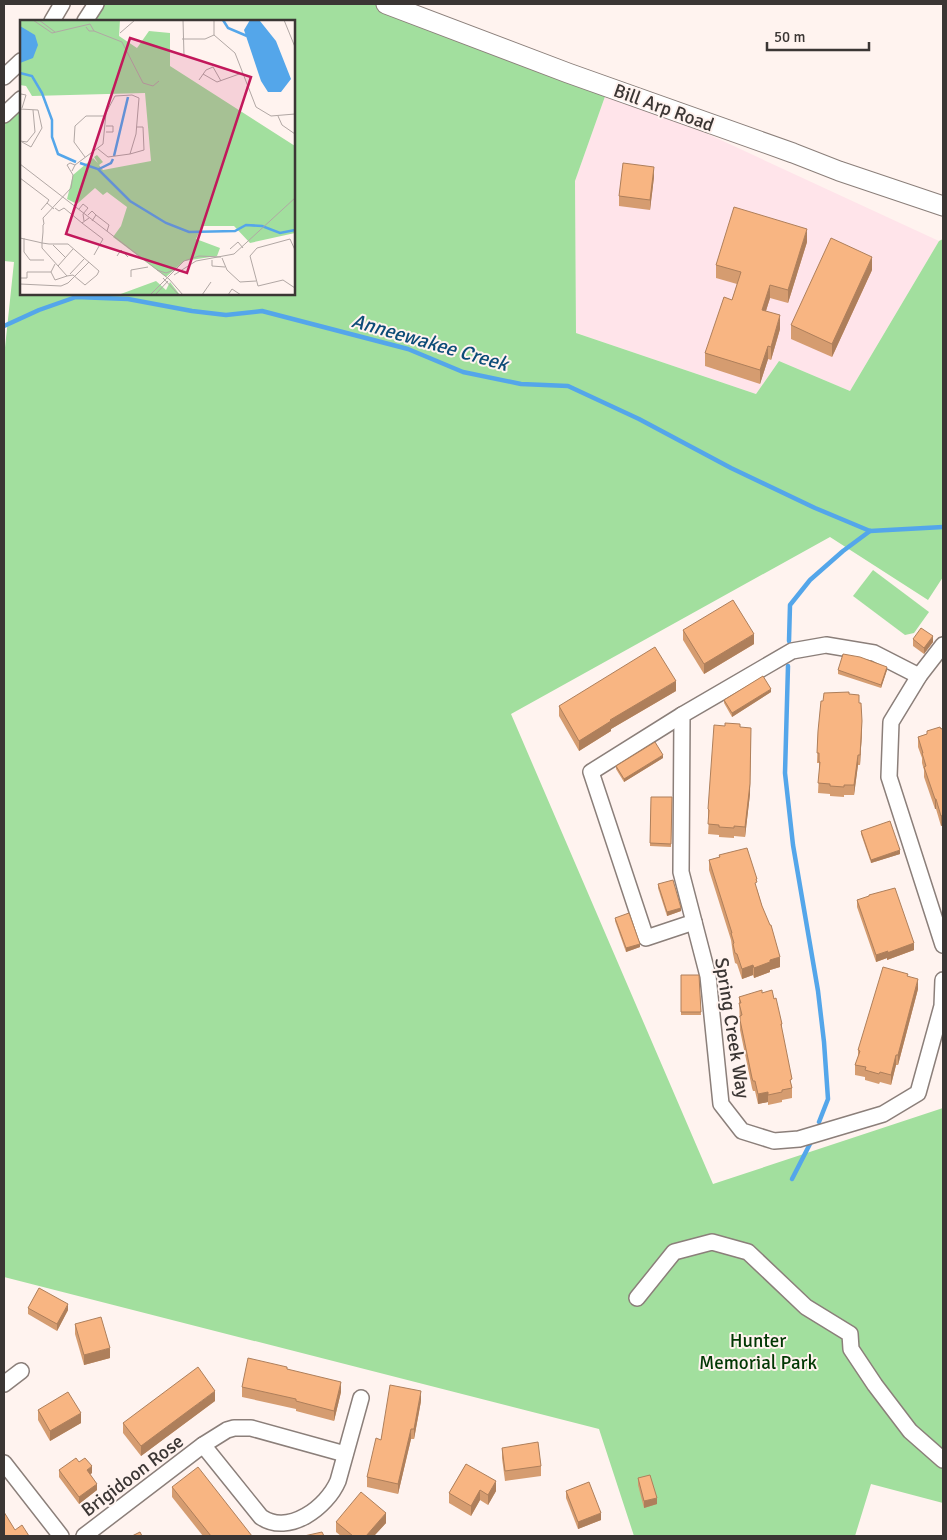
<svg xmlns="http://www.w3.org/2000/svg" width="947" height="1540" viewBox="0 0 947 1540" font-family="Signika,sans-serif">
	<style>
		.commercial { fill: #ffe4ea }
		.green { fill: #a2df9e }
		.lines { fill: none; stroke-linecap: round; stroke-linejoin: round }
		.stream { stroke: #54a6ea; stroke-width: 4.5 }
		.minor-casing { stroke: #8b7f7a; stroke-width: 18 }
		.major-casing { stroke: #8b7f7a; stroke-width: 21 }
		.minor { stroke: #fff; stroke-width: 15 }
		.major { stroke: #fff; stroke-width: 19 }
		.wall { fill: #d59c70 }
		.shaded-wall { fill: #ae7f5b }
		.building { fill: #f8b582; stroke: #ae7f5b }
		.labels { text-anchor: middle; stroke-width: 4; stroke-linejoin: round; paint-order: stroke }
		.street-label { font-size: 19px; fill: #3b3634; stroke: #fff3ef }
		.park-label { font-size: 19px; fill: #013703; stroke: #fff3ef }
		.water-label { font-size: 20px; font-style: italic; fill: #0c4b77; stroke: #fff3ef }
		.inset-river { fill: none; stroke: #54a6ea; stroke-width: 2.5 }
		.inset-road { fill: none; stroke: #b1a7a4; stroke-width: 1 }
		.view { fill: #c2185b; fill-opacity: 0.15; stroke: #c2185b; stroke-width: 2.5 }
		.inset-edge { fill: none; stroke: #3b3634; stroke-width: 2.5 }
	</style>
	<rect width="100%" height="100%" fill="#fff3ef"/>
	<polygon class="commercial" points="608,88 939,241 850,391 779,361 756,394 576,333 575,181"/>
	<g class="green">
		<polygon points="96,4 386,4 608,88 575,181 576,333 756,394 779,361 850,391 939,241 943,239 943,577 928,600 830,537 511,714 713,1184 943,1108 943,1503 871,1484 855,1536 634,1536 599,1429 4,1277 4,357 14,262 4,261 4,115 21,99 21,294 294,294 294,21 85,21"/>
		<polygon points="873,570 929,612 914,633 905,635 853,596"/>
	</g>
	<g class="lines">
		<g class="stream">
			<polyline points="4,326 39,310 76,297 128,299 192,311 226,315 262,311 408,349 463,372 521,384 568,386 639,419 731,468 815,508 870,531 943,527"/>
			<polyline points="789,641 790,605 810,580 843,551 870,531"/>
			<polyline points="788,666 785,773 793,845 818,991 824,1042 828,1099 819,1122"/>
			<polyline points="792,1179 812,1140"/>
		</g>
		<defs>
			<g id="minor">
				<polyline points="52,21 62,4"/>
				<polyline points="85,21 96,4"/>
				<polyline points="4,77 21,61"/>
				<polyline points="4,115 21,99"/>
				<polyline points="943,645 919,676 891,722 889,777 943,945"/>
				<polyline points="919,676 874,653 826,645 792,651 682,715 681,872 708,976 721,1104 742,1131 774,1141 799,1139 883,1114 918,1093 942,1006 943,980"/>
				<polyline points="682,715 591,772 646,938 694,922"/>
				<polyline points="637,1298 674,1252 712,1242 748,1252 806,1307 850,1334 851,1349 875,1385 910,1431 943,1460"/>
				<polyline points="4,1384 21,1371"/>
				<path d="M 203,1445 L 261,1517 C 289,1536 327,1507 338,1481 L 361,1398"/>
				<polyline points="4,1463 61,1536"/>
				<polyline points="84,1536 203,1445 227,1430 234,1428 251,1428 345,1454"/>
			</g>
			<polyline id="major" points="386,4 568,73 793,153 839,171 943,206"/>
		</defs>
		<use href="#minor" class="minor-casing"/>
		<use href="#major" class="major-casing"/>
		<use href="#minor" class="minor"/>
		<use href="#major" class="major"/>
	</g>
	<g class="wall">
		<polygon points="654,177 650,210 619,206 619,196"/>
		<polygon points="807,242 788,303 770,298 766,311 780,329 771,360 768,359 760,384 705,366 705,353 732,300 737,284 716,278 716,265"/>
		<polygon points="872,270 832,357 791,339 791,325"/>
		<polygon points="683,630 754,644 704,674 683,640"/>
		<polygon points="913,639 933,642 924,654 913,646"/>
		<polygon points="838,670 887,670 881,688 838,674"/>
		<polygon points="676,691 611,729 611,731 579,751 559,716 559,706"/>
		<polygon points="771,692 732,717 724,703 724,700"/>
		<polygon points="849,694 859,703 862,731 860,765 858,765 854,795 844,795 844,797 830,796 830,794 818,793 819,772 819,763 817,763 818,731"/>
		<polygon points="740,727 750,794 745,837 734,836 734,838 719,837 719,835 708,834 709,819 708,819 708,809"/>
		<polygon points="943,728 943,825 941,826 936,809 935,809 924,777 924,770 922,763 922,758 918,747 918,737 927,734 927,731"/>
		<polygon points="663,758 624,782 616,769 616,766"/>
		<polygon points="651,797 672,797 671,847 650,846"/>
		<polygon points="861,831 900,854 871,863 861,834"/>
		<polygon points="719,855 757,889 780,967 770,970 770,972 754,978 753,975 742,979 737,964 735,963 733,954 731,940 709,870 709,860 719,857"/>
		<polygon points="658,884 681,911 667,916 658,888"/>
		<polygon points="869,895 914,950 887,960 887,958 876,962 857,907 857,900 869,897"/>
		<polygon points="615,918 640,947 626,952 615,921"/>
		<polygon points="681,975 699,975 701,1015 681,1015"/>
		<polygon points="908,977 918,989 898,1065 896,1065 891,1085 880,1082 879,1084 865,1080 865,1077 855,1075 855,1065 858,1057 858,1050"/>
		<polygon points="762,993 774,999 782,1024 782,1031 792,1089 792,1098 782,1100 782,1102 768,1105 768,1102 758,1104 755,1091 753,1091 752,1088 740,1030 739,997"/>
		<polygon points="28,1308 68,1310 57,1331 28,1314"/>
		<polygon points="75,1324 110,1358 84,1365 75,1334"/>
		<polygon points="287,1369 341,1392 334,1421 296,1411 296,1409 242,1397 242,1387"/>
		<polygon points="215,1401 141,1456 123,1433 123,1423"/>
		<polygon points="421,1401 414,1439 411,1439 398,1494 367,1487 367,1477 381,1440"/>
		<polygon points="38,1410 81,1423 50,1441 38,1420"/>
		<polygon points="502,1448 541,1466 541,1476 505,1481 502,1458"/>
		<polygon points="79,1462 92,1473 90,1474 97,1490 79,1504 59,1477 59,1470"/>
		<polygon points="466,1464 496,1491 488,1505 480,1500 471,1516 449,1503 449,1493"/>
		<polygon points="638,1478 657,1504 644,1508 638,1485"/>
		<polygon points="172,1487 252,1536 203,1536 172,1497"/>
		<polygon points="566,1491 601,1520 578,1529 566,1498"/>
		<polygon points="336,1522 386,1523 374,1536 341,1536 336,1532"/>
	</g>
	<g class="shaded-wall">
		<polygon points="654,167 654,177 650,210 650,200"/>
		<polygon points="807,229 807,242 788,303 788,290"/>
		<polygon points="872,257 872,270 832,357 832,344"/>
		<polygon points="770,285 770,298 762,323 762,310"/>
		<polygon points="780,315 780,329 771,360 771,347"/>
		<polygon points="768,346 768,359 760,384 760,370"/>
		<polygon points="754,634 754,644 704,674 704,664"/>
		<polygon points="933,636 933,642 924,654 924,648"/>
		<polygon points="887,667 887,670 881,688 881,685"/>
		<polygon points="676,681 676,691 611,729 611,731 579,751 579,741 610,720"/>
		<polygon points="771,689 771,692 732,717 732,713"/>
		<polygon points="862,721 862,731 860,765 860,755"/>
		<polygon points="751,728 750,794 745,837 745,827"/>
		<polygon points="663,755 663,758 624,782 624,779"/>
		<polygon points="858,755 858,765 854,795 854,785"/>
		<rect x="935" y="799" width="1" height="10"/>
		<polygon points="943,815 943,825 941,826 941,816"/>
		<polygon points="900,850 900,854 871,863 871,860"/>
		<polygon points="681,908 681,911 667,916 667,912"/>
		<polygon points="914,943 914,950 887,960 887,958 876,962 876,955"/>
		<polygon points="640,944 640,947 626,952 626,948"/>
		<polygon points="780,957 780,967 770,970 770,972 754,978 754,968 770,960"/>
		<polygon points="753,965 753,975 742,979 742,969"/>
		<polygon points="918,979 918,989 898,1065 898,1055"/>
		<polygon points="896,1055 896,1065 891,1085 891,1075"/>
		<polygon points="768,1092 768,1102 758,1104 758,1094"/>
		<polygon points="68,1304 68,1310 57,1331 57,1324"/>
		<polygon points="110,1348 110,1358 84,1365 84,1355"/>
		<polygon points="341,1382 341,1392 334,1421 334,1411"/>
		<polygon points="215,1391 215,1401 141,1456 141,1446"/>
		<polygon points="421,1391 421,1401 414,1439 414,1429"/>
		<polygon points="81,1413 81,1423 50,1441 50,1431"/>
		<polygon points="411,1429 411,1439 398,1494 398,1484"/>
		<polygon points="92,1466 92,1473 87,1477 87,1470"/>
		<polygon points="496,1481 496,1491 488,1505 488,1495"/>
		<polygon points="97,1484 97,1490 79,1504 79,1497"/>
		<polygon points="480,1490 480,1500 471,1516 471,1506"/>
		<polygon points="657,1498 657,1504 644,1508 644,1501"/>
		<polygon points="386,1513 386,1523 374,1536 366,1536"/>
		<polygon points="601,1513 601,1520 578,1529 578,1522"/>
	</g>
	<g class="building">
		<polygon points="623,163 654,167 650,200 619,196"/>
		<polygon points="734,207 807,229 788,290 770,285 762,310 780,315 771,347 768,346 760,370 705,353 724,297 732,300 741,272 716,265"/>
		<polygon points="831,238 872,257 832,344 791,325"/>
		<polygon points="733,600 754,634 704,664 683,630"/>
		<polygon points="921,628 933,636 924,648 913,639"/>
		<polygon points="655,647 676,681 610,720 611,721 579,741 559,706"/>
		<polygon points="843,654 860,657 887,667 881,685 838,670"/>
		<polygon points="763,676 771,689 732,713 724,700"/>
		<polygon points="849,692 849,694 859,695 859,703 861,703 862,721 860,755 858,755 854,785 844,785 844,787 830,786 830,784 818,783 820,762 819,762 819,753 817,753 818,731 821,701 823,701 824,693"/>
		<polygon points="725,723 740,724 740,727 751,728 750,784 745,827 734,826 734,828 719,827 719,825 708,824 709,810 708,809 714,725 725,726"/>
		<polygon points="940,727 941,729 943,728 943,815 941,816 936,799 935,799 924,767 926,766 922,753 923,753 918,737 927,734 927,731"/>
		<polygon points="655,742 663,755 624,779 616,766"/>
		<polygon points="651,797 672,797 671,844 650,843"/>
		<polygon points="890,821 900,850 871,860 861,831"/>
		<polygon points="747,848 757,879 756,879 757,882 755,883 762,906 770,925 771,925 780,957 770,960 770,962 754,968 753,965 742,969 737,954 735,953 733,944 734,943 731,933 732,933 709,860 720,857 719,855"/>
		<polygon points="673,880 681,908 667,912 658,884"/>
		<polygon points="895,888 914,943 887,953 888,951 876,955 857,900 869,896 869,895"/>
		<polygon points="629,913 640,944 626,948 615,918"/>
		<polygon points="883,967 908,974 907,976 918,979 898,1055 896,1055 891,1075 880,1072 879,1074 865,1070 866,1067 855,1065 860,1051 858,1050"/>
		<polygon points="681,975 699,975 701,1012 681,1012"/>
		<polygon points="762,990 762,993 772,990 774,999 776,998 782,1024 781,1024 792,1079 790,1080 792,1088 782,1090 782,1092 768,1095 768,1092 758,1094 755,1081 753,1081 752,1078 740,1020 740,1016 742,1015 739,1003 741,1003 739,997"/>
		<polygon points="39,1288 68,1304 57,1324 28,1308"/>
		<polygon points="101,1317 110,1348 84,1355 75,1324"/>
		<polygon points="248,1358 287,1367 287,1369 341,1382 334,1411 296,1401 296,1399 242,1387"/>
		<polygon points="198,1367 215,1391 141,1446 123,1423"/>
		<polygon points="390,1385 421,1391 414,1429 411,1429 398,1484 367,1477 376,1438 381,1440"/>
		<polygon points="68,1392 81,1413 50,1431 38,1410"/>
		<polygon points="538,1442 541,1466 505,1471 502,1448"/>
		<polygon points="76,1458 79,1462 85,1458 92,1466 87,1470 97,1484 79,1497 59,1470"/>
		<polygon points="466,1464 496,1481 488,1495 480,1490 471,1506 449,1493"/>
		<polygon points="198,1467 252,1536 211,1536 172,1487"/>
		<polygon points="650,1475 657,1498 644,1501 638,1478"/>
		<polygon points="589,1482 601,1513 578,1522 566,1491"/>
		<polygon points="361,1492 386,1513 366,1536 353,1536 336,1522"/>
		<polygon points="4,1512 15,1530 22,1525 29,1536 4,1536"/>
		<polygon points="140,1532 142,1536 132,1536"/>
		<polygon points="322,1532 324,1536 304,1536"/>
	</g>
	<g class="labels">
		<g class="street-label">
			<text transform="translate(664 107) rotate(20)" y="7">Bill Arp Road</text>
			<text transform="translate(733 1028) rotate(81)" y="7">Spring Creek Way</text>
			<text transform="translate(132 1475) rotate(-37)" y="7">Brigidoon Rose</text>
		</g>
		<g class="park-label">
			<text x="758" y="1347">Hunter<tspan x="758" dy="22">Memorial Park</tspan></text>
		</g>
		<g class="water-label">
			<text transform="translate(430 342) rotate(16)" y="7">Anneewakee Creek</text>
		</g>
	</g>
	<g transform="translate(20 20)">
		<rect width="275" height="275" fill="#fff3ef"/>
		<path d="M 100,0 L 99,16 L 117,28 L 129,11 L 150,13 L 150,46 L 275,126 L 275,213 L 230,223 L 214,206 L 182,206 L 176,219 L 200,228 L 197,236 L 164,241 L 146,257 L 93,217 L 101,206 L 107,187 L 87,172 L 83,175 L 75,168 L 57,184 L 47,179 L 53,155 L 73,138 L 78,143 L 74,137 L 77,135 L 83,142 L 79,145 L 83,150 L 131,141 L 125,73 L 12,76 L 6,66 L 0,65 L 0,1 ZM 136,261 L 146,270 L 150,262 L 160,275 L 98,275 Z" fill="#a2df9e"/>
		<path d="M 230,0 L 240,1 L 256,21 L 271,59 L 261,72 L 248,72 L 241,61 L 224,10 ZM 0,6 L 15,15 L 18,25 L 13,38 L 0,43 Z" fill="#54a6ea"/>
		<path class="inset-river" d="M 203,0 L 208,8 L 227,16M 0,53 L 12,56 L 22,73 L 32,100 L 32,117 L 38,134 L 56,142M 94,136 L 108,77M 60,143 L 78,149 L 110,181 L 146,203 L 169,212 L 215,211 L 226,205 L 242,206 L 260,213 L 275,210M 79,149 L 91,143 L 93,139"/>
		<path class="inset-road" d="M 13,0 L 32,13 L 70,4 L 74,11 L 69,11 L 66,7M 19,0 L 35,12M 163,0 L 164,36M 194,0 L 194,15 L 215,33 L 236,87 L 251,96 L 275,94M 264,0 L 275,27M 74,11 L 102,22 L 123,63 L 133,66 L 139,61M 100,13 L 115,0M 162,19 L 185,19 L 194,15M 183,54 L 197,62 L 222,53M 179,60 L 186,50 L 193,47 L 201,61M 1,74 L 6,75 L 2,88M 0,89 L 18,90 L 22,108 L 11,127 L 2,122M 258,96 L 262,105 L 275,114M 86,106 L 93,106 L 93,112 L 86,112M 0,121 L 7,122 L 15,112 L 13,90M 110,134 L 124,130 L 123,107 L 117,107M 65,137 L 54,122 L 55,106 L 66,96 L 86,96M 0,144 L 149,259 L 163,275M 55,145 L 83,124 L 86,93 L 95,76 L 112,75 L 119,78 L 116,114 L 110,134 L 88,137 L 78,129M 0,158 L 29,180 L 27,183M 35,188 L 39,191 L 44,188 L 62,203 L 69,198M 59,189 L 63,184 L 68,188 L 63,194 L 64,201M 21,190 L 27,183 L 34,189M 68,195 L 72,191 L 76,195 L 72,201M 76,195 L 89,205 L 87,211M 62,203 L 83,219 L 74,235M 0,218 L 18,222 L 22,223 L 29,224 L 48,224 L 79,251 L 77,255 L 65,265 L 53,255 L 47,256 L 22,228 L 22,223 L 23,212 L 23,205 L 24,204 L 23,198 L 51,168 L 53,155 L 47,145 L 50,143 L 55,145 L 52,151M 4,218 L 4,232 L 10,240 L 24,240M 33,225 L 46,238M 210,229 L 218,222 L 223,228M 275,230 L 270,219 L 237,228 L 230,236 L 238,266 L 263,260 L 275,268M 97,236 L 101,230 L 108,237M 202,238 L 207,250 L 220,262 L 236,261M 192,240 L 192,246 L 205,247M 38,246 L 53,229M 137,250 L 146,253 L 154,250M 31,252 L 35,260 L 47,256M 50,254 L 64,239M 154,255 L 176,241 L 214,234 L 275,178M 111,257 L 111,250 L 128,247M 0,258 L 7,258 L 7,252 L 31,252 L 35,244M 143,258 L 159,275M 0,264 L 41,266 L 48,263 L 69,242M 130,275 L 164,241 L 179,236 L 201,237M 135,275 L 148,261M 182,275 L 191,262M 208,275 L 212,269 L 221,275"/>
		<path class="view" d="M 110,18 L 231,57 L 167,253 L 46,214 Z"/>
		<rect width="275" height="275" class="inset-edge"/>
	</g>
	<rect width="947" height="1540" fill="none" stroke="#3b3634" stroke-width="10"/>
	<path d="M767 42v8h102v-8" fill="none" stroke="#3b3634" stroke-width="2.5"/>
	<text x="774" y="42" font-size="15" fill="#3b3634" stroke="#fff3ef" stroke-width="4" paint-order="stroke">50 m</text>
</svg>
